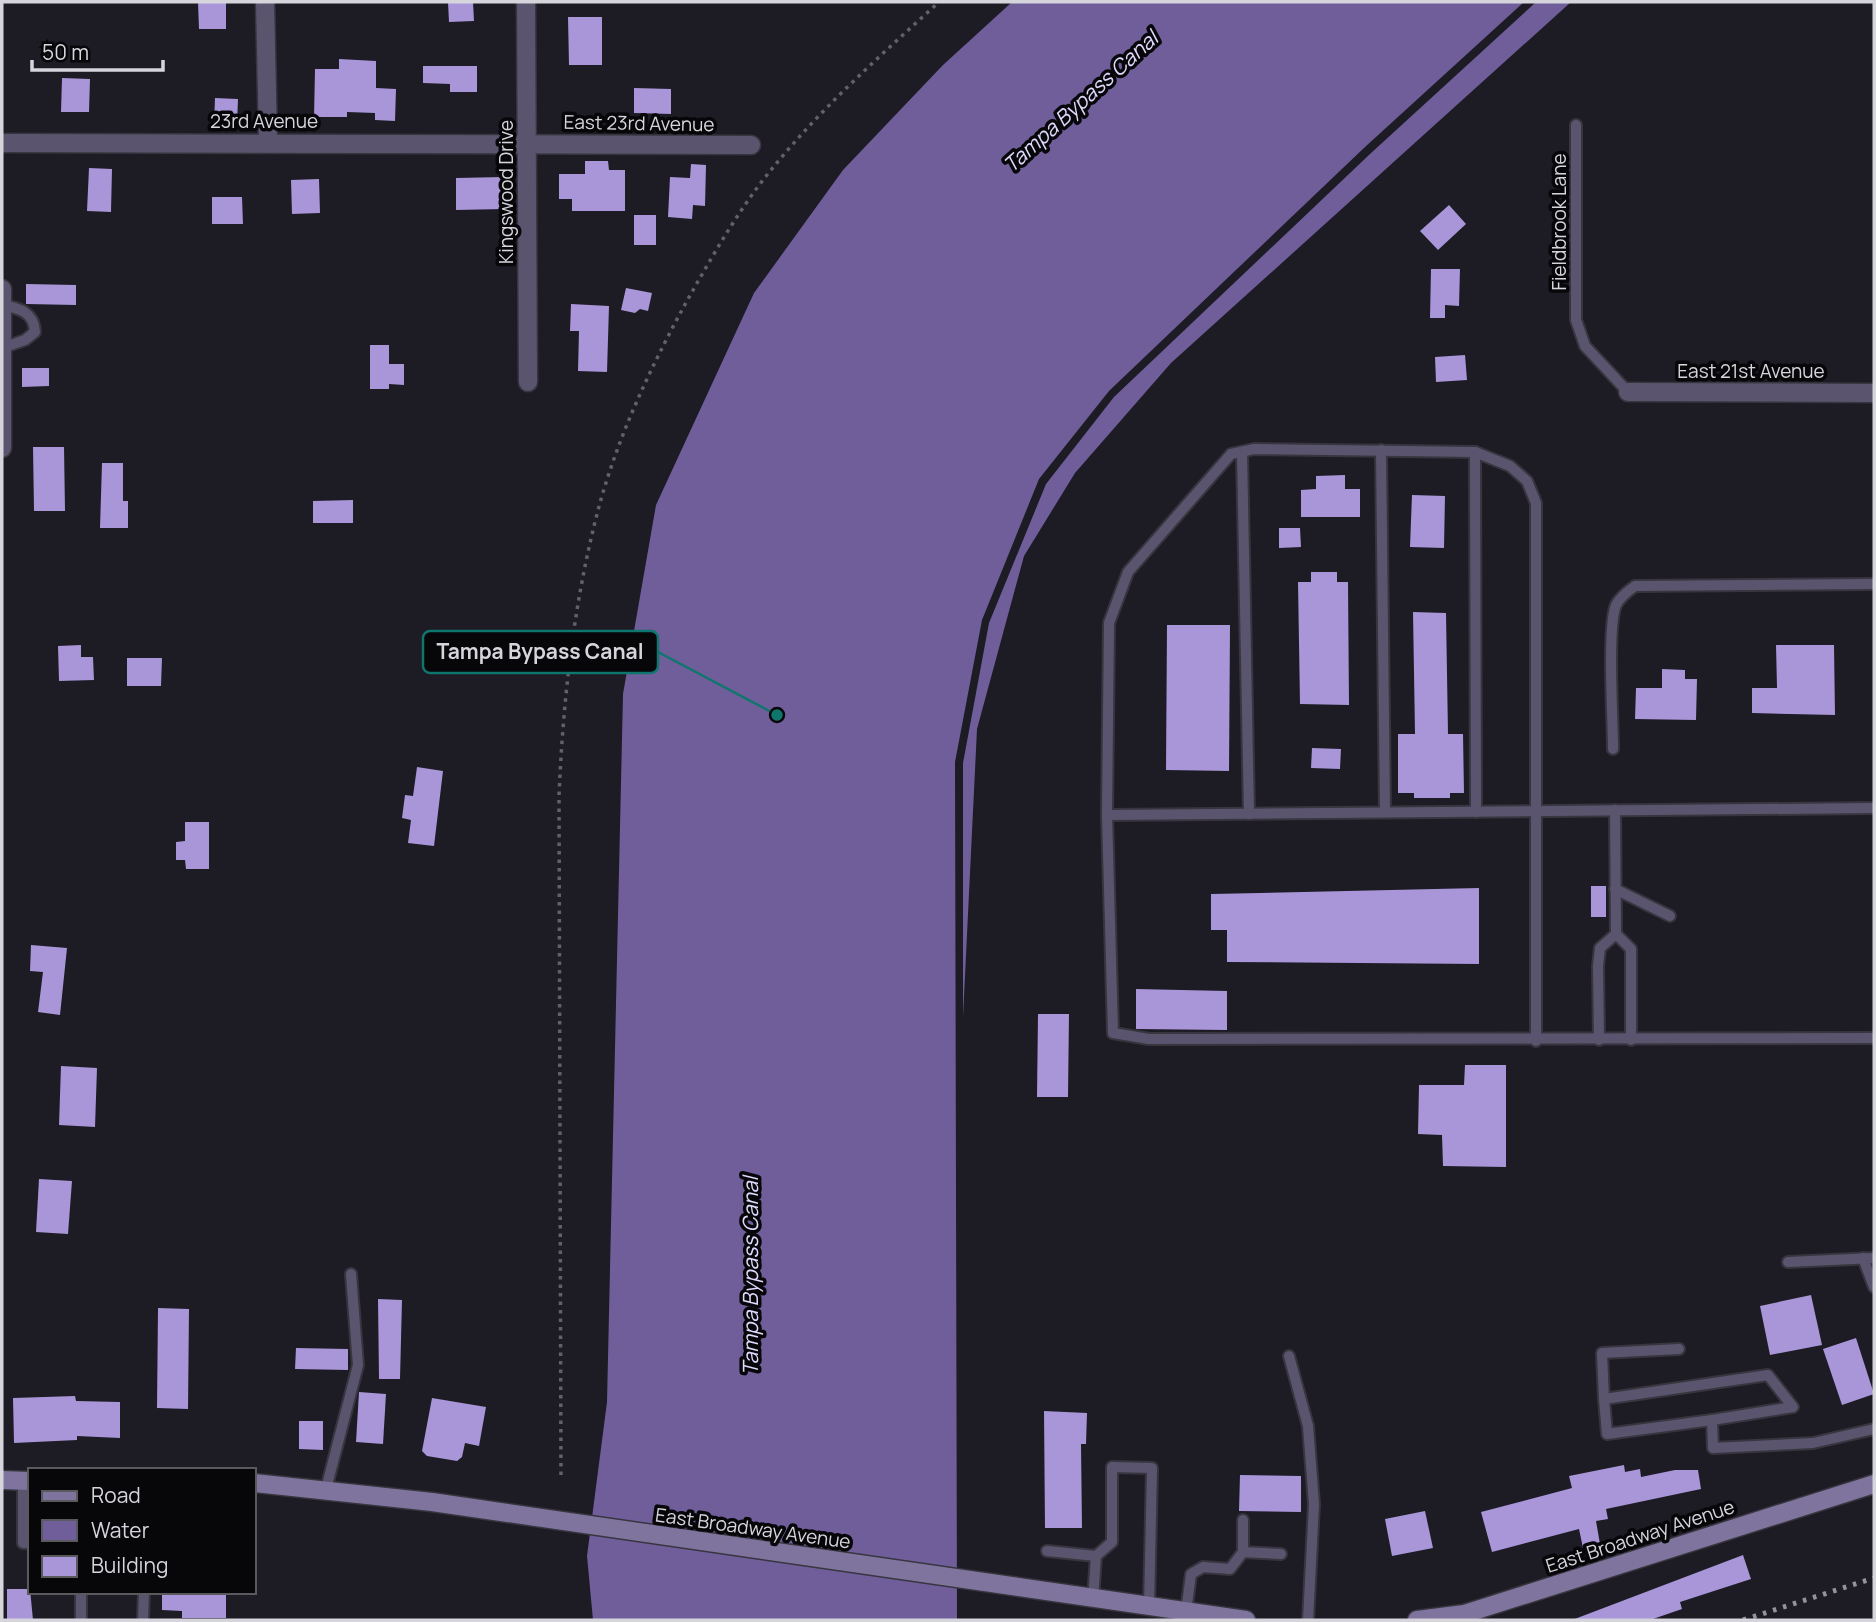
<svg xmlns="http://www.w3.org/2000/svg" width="1876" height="1622" viewBox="0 0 1876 1622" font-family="Manrope,sans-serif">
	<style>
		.water { fill: #705e9b }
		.building { fill: #a896d8 }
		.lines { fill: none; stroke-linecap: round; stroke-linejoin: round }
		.service-casing { stroke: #37353e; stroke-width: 14 }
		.minor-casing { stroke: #37353e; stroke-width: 21 }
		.secondary-casing { stroke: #37353e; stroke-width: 21 }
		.path { stroke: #626068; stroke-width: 3.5; stroke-dasharray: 3.5 5; stroke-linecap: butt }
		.service { stroke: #5b546f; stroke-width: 10 }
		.minor { stroke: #5b546f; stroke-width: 18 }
		.secondary { stroke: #7f749e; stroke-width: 18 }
		.rail { stroke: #94929a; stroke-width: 5; stroke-dasharray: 3.5 7; stroke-linecap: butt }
		.labels { text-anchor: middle; stroke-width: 7; stroke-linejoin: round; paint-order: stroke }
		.street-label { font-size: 19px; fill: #d7d5dc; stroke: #07070a }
		.water-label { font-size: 21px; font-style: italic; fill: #e1d8fd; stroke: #07070a }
		.leader { fill: none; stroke: #0f766e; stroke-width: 2.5 }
		.callout-dot { fill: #0f766e; stroke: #07070a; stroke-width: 2.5 }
		.callout { fill: #07070a; stroke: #0f766e; stroke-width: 2.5 }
		.callout-label { font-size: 21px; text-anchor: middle; font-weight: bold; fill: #d7d5dc }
	</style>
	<rect width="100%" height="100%" fill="#1d1b24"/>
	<g class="water">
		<polygon points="1012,2 1524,2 1365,147 1109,391 1039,479 982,620 955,762 957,1620 593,1620 587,1556 607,1402 623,694 656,505 754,293 843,170 943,65"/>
		<polygon points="1536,2 1571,2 1171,363 1075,473 1024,556 977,729 963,1017 963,763 989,623 1046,484 1114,397 1370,154"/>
	</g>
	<g class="building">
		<polygon points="198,2 226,2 226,29 199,29"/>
		<polygon points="448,2 473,2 474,21 449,22"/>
		<polygon points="568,17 602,17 602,65 569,65"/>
		<polygon points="339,59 376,61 376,88 396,89 395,121 375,120 375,113 347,112 347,117 314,117 315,69 339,69"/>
		<polygon points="423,66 477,66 477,92 450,92 450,84 423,83"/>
		<polygon points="62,78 90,79 89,112 61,112"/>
		<polygon points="634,88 671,89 671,114 634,113"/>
		<polygon points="215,98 238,99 237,125 214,123"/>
		<polygon points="585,161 608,161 609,170 625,170 625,211 572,211 572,199 559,199 559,174 585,174"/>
		<polygon points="691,164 706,165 705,206 693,205 692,219 668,217 670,177 690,178"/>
		<polygon points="89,168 112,169 111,212 87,211"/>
		<polygon points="504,177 504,209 456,210 456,178"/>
		<polygon points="319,179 320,213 292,214 291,180"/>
		<polygon points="212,197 242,197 243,224 212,224"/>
		<polygon points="1449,205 1466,224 1438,250 1420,231"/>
		<rect x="634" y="215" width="22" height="30"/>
		<polygon points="1431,269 1460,269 1459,306 1445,305 1445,318 1430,318"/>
		<polygon points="26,284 76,285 76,305 26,304"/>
		<polygon points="626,288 652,293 648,311 640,309 635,313 621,310"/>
		<polygon points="571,304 609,306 607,372 578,371 579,331 570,331"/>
		<polygon points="370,345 389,345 389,364 404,364 404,385 389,384 389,389 370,389"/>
		<polygon points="1465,355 1467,380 1436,382 1435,357"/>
		<polygon points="22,368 49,368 49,386 22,387"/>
		<polygon points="33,447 64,447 65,511 34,511"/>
		<polygon points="102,463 123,463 123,501 128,501 128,528 100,528"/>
		<polygon points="1345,475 1345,489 1360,489 1360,517 1301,517 1301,490 1316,489 1316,476"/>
		<polygon points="1412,495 1445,496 1444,548 1410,547"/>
		<polygon points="353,500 353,523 313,523 313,501"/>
		<polygon points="1279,528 1300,528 1301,547 1279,548"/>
		<polygon points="1311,572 1337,572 1337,582 1348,582 1349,705 1300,704 1298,582 1311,582"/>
		<polygon points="1413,612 1446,613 1448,734 1463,734 1464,793 1450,793 1450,798 1414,798 1414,793 1398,793 1398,734 1415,734"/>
		<polygon points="1167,625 1230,625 1229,771 1166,770"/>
		<polygon points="81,645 81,657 93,657 94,680 59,681 58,646"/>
		<polygon points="1776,645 1834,645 1835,715 1752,713 1752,688 1777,688"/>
		<polygon points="127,658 162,658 161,686 127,686"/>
		<polygon points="1662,669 1685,670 1685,679 1697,679 1696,720 1635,719 1636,688 1662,688"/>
		<polygon points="1312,748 1341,749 1340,769 1311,768"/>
		<polygon points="417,767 443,771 434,846 408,843 411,820 402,818 405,795 413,796"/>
		<polygon points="185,822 209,822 209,869 186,869 185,860 176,860 176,842 185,841"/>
		<rect x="1591" y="886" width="15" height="31"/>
		<polygon points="1479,888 1479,964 1227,962 1227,930 1211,930 1211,894"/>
		<polygon points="31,945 67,948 60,1015 38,1012 43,972 30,971"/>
		<polygon points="1136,989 1227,991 1227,1030 1136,1029"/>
		<polygon points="1038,1014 1069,1014 1068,1097 1037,1097"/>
		<polygon points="1465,1065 1506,1065 1506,1167 1443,1166 1442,1135 1418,1134 1419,1085 1464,1085"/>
		<polygon points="61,1066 97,1068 95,1127 59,1125"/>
		<polygon points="39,1179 72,1181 68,1234 36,1232"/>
		<polygon points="1811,1295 1822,1345 1770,1355 1760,1306"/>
		<polygon points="378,1299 402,1300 400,1379 379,1379"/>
		<polygon points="158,1308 189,1309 188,1409 157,1408"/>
		<polygon points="1856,1338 1874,1394 1842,1405 1823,1349"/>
		<polygon points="296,1348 348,1349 348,1370 295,1369"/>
		<polygon points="359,1392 386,1394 383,1444 356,1442"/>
		<polygon points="75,1396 76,1401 120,1402 120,1438 77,1436 77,1440 14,1443 13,1398"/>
		<polygon points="432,1398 486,1407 479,1446 465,1443 462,1457 457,1461 427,1456 422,1451"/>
		<polygon points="1044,1411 1087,1413 1086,1444 1081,1444 1082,1528 1045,1528"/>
		<polygon points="299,1421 323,1421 323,1450 299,1449"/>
		<polygon points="1624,1465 1625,1472 1640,1469 1641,1477 1675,1470 1698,1470 1701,1489 1606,1509 1608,1519 1596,1521 1600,1544 1583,1548 1579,1529 1492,1552 1481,1512 1572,1488 1569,1476"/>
		<polygon points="1240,1475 1301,1476 1301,1512 1239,1511"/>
		<polygon points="1425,1511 1433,1548 1392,1556 1385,1519"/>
		<polygon points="1743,1555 1751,1579 1680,1602 1682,1609 1650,1620 1572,1620"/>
		<polygon points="7,1589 30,1589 33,1620 7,1620"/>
		<polygon points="162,1592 226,1592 226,1618 182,1618 182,1611 162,1610"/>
	</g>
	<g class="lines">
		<defs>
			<g id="service">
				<polyline points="1576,125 1576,320 1585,346 1628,392"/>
				<path d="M 2,305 C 19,308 34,312 35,332 L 25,340 L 2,348"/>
				<polyline points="1381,450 1385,812"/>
				<polyline points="1242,452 1249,814"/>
				<polyline points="1475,452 1476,812"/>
				<path d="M 1613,749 C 1613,720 1607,627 1616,605 C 1620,597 1628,591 1635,586 L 1874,584"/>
				<polyline points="1615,810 1616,934 1631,949 1631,1040"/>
				<polyline points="1107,815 1874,808"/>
				<polyline points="1615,889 1670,916"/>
				<polyline points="1599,1040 1598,966 1600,948 1616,934"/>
				<polyline points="1536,1041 1536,503 1527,481 1510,466 1475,452 1254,449 1231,454 1128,572 1109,623 1107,815 1113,1033 1149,1039 1874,1038"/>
				<polyline points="1863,1258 1874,1287"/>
				<polyline points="1788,1262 1874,1258"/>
				<polyline points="1679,1349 1602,1353 1604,1399 1768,1375 1793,1407 1712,1420 1713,1448 1813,1443 1874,1429"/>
				<polyline points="1289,1356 1308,1426 1314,1504 1308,1620"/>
				<polyline points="1604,1399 1607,1434 1712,1420"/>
				<polyline points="23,1481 23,1543 30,1543"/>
				<polyline points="326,1489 358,1365 351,1274"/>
				<polyline points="1047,1551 1096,1556"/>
				<polyline points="1243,1552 1281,1554"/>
				<polyline points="1093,1599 1096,1556 1112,1542 1112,1467 1152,1468 1149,1607"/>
				<polyline points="1186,1612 1191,1574 1203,1567 1230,1569 1243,1552 1243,1520"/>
				<polyline points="81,1620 81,1592"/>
				<polyline points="143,1620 144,1592"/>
			</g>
			<g id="minor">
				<polyline points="265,2 268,141"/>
				<polyline points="526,2 528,382"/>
				<polyline points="2,143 751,145"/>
				<polyline points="2,289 2,448"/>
				<polyline points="1628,392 1874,393"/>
			</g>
			<g id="secondary">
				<polyline points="2,1480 30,1481"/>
				<polyline points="254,1483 432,1502 1246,1620"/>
				<polyline points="1417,1620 1464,1614 1874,1484"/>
			</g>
		</defs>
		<use href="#service" class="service-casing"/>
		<use href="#minor" class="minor-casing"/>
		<use href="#secondary" class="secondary-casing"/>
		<path class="path" d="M 561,1475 L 559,796 C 563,702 573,609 596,518 C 615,442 650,368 688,299 C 713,255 739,209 771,170 C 821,108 880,56 939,2"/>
		<use href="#service" class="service"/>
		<use href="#minor" class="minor"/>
		<use href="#secondary" class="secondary"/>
		<polyline class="rail" points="1743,1620 1874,1578"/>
	</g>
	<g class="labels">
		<g class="street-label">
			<text x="264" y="128">23rd Avenue</text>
			<text transform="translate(639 123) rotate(1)" y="7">East 23rd Avenue</text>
			<text transform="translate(506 192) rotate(-90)" y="7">Kingswood Drive</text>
			<text transform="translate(1559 222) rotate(-90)" y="7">Fieldbrook Lane</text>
			<text x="1751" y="378">East 21st Avenue</text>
			<text transform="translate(753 1528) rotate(8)" y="7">East Broadway Avenue</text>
			<text transform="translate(1640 1536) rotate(-18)" y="7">East Broadway Avenue</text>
		</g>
		<g class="water-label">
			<text transform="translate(1081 102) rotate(-42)" y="7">Tampa Bypass Canal</text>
			<text transform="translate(751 1276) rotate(-90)" y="7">Tampa Bypass Canal</text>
		</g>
	</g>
	<path class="leader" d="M777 715L658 652"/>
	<circle class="callout-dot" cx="777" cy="715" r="7"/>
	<rect class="callout" x="423" y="631" width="235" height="42" rx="7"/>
	<g class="callout-label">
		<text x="540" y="659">Tampa Bypass Canal</text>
	</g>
	<rect width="1876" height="1622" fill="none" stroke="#d7d5dc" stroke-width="7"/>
	<rect x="28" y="1468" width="228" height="126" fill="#07070a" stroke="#5a595e" stroke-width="2"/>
	<rect x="42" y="1491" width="35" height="10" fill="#7f749e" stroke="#5a595e" stroke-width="2"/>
	<text x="91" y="1503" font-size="21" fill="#d7d5dc">Road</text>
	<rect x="42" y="1520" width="35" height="21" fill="#705e9b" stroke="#5a595e" stroke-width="2"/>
	<text x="91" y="1538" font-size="21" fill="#d7d5dc">Water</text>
	<rect x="42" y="1556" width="35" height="21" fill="#a896d8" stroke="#5a595e" stroke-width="2"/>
	<text x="91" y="1573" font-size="21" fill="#d7d5dc">Building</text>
	<path d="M32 60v10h131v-10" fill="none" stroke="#d7d5dc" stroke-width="3.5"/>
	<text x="42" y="60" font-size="21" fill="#d7d5dc" stroke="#07070a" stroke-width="5" paint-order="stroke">50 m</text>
</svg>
